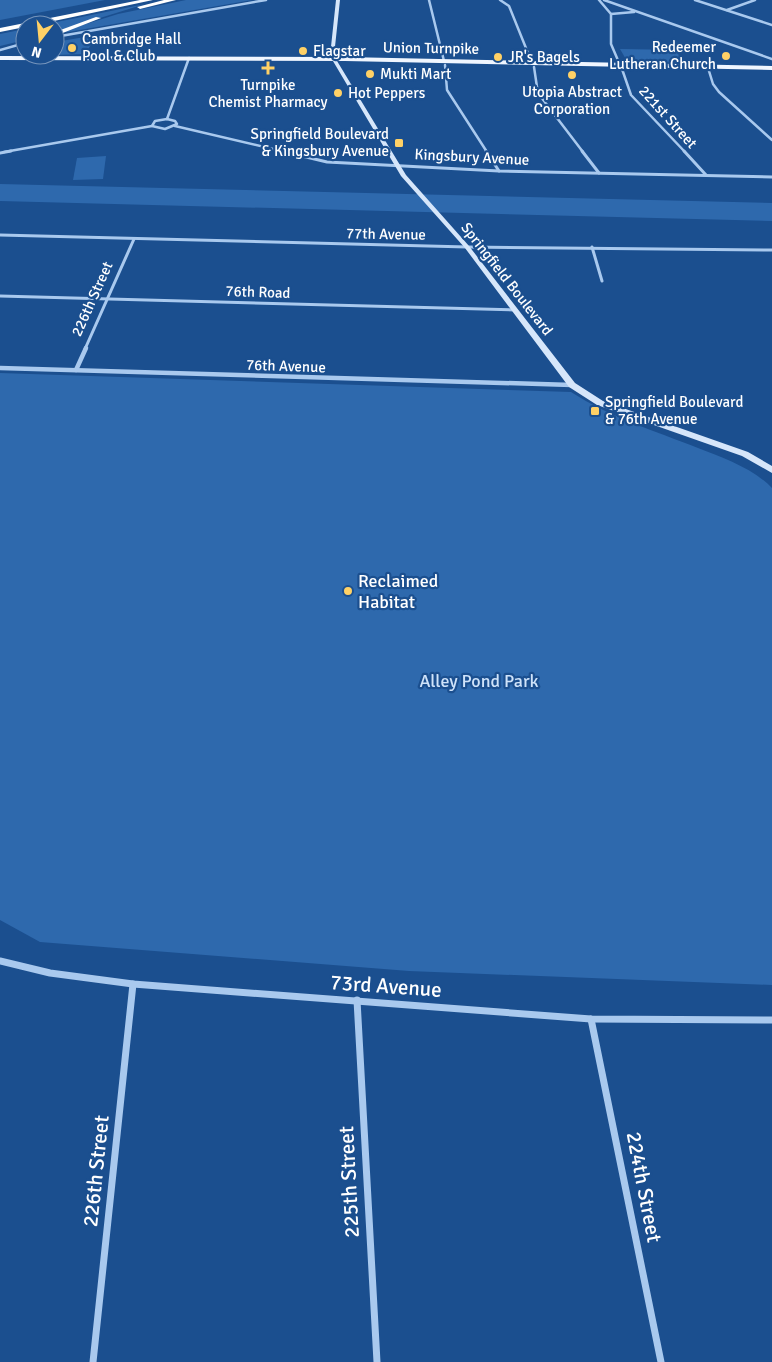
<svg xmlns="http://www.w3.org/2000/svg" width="772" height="1362" viewBox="0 0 772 1362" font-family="Signika,sans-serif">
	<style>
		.green { fill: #2e69ad }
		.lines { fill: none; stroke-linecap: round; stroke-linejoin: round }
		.minor-far3 { stroke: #a9c9ee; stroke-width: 2.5 }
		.minor-far2 { stroke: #a9c9ee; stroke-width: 3 }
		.minor-far1 { stroke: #a9c9ee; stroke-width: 4.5 }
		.minor { stroke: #a9c9ee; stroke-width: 7 }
		.secondary { fill: #d6e6fa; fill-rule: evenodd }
		.primary { fill: #f0f6ff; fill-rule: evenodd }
		.motorway { fill: #fff; fill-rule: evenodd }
		.poi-dot { fill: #ffd166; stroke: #1b4f8f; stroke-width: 2 }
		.labels { text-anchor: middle; stroke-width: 4.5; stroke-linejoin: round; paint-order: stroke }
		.far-poi-label { font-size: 15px; fill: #fff; stroke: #1b4f8f; text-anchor: start }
		.far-street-label { font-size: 15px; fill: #fff; stroke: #1b4f8f }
		.poi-label { font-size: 18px; fill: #fff; stroke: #1b4f8f; text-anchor: start }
		.park-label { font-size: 18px; fill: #cfe3fa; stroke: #1b4f8f }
		.near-street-label { font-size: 21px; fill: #fff; stroke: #1b4f8f }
	</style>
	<rect width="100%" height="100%" fill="#1b4f8f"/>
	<g class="green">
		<polygon points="0,0 105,0 0,20"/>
		<polygon points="186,0 252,0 68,32 64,31 118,14"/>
		<polygon points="145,4 55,32 55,25 42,25"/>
		<polygon points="25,29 25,40 0,46 0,34"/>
		<polygon points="97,35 85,54 55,55 55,42"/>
		<polygon points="620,49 677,50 681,63 627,61"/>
		<polygon points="106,156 103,179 73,180 77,158"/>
		<polygon points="0,184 772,203 772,221 0,201"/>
		<path d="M 0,373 L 571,392 C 610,417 655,431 698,448 C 723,458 753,468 772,488 L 772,985 L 409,971 L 40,942 L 0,920 Z"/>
	</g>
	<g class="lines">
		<g class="minor-far3">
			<polyline points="429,0 444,61"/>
			<polyline points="500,0 509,6 532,63"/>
			<polyline points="599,0 611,14 611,44 620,65"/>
			<polyline points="604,0 772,59"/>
			<polyline points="695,0 772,25"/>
			<polyline points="727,10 755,0"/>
			<polyline points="611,14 634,12"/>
			<polyline points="55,37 266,0"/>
			<polyline points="0,50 25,43"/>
			<polyline points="445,65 447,90 487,152"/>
			<polyline points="534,67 537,87 541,97 583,152"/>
			<polyline points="622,69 631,95 685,152"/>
			<polyline points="709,71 713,84 719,92 772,140"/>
			<polyline points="167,119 189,58"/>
			<polygon points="167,119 175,121 177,124 165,129 152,126 155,121"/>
			<polyline points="175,126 286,152"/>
			<polyline points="4,152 152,126"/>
		</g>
		<g class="minor-far2">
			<polyline points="281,151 327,162 499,171 772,177"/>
			<polyline points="486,151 499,171"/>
			<polyline points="582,151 599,173"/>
			<polyline points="684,151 706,175"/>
			<polyline points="0,153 11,151"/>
			<polyline points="0,235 467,247 772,250"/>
			<polyline points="592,247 602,281"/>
			<polyline points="0,296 516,310"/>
			<polyline points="85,349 134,239"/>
		</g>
		<g class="minor-far1">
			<polyline points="0,368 572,385"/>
			<polyline points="76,370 86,348"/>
		</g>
		<g class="minor">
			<polyline points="0,961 50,973 133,984 591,1019 772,1020"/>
			<polyline points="357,1000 377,1362"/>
			<polyline points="591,1019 661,1362"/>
			<polyline points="93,1362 133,984"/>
		</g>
		<polygon class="secondary" points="336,0 340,0 334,56 406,175 469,246 575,383 603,401 748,452 772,466 772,473 742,456 597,405 569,387 465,248 401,176 330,56"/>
		<polygon class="primary" points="0,56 345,57 772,66 772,70 345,61 0,60"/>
		<g class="motorway">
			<polygon points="140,0 153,0 35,25 25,25 25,27 0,32 0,28"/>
			<polygon points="164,0 176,0 140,9 137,7"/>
			<polygon points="96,17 101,18 55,36 55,32"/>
		</g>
	</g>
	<g class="poi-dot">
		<circle cx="72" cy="48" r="5"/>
		<circle cx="303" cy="51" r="5"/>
		<circle cx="726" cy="56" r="5"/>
		<circle cx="498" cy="57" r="5"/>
		<path d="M265.5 60.5h5v5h5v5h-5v5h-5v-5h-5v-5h5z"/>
		<circle cx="370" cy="74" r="5"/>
		<circle cx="572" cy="75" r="5"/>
		<circle cx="338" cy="93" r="5"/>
		<rect x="394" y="138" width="10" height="10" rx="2.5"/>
		<rect x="590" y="406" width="10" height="10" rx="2.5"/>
		<circle cx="348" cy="591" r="5"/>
	</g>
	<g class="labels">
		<g class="far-poi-label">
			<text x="82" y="44">Cambridge Hall<tspan x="82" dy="17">Pool &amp; Club</tspan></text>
			<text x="716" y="52" text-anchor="end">Redeemer<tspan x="716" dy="17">Lutheran Church</tspan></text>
			<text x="313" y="56">Flagstar</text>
			<text x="508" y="62">JR's Bagels</text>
			<text x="380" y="79">Mukti Mart</text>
			<text x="268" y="90" text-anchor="middle">Turnpike<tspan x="268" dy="17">Chemist Pharmacy</tspan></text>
			<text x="572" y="97" text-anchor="middle">Utopia Abstract<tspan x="572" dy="17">Corporation</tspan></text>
			<text x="348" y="98">Hot Peppers</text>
			<text x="389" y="139" text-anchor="end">Springfield Boulevard<tspan x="389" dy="17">&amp; Kingsbury Avenue</tspan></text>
			<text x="605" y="407">Springfield Boulevard<tspan x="605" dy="17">&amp; 76th Avenue</tspan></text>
		</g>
		<g class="far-street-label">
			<text transform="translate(431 48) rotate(1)" y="5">Union Turnpike</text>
			<text transform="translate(668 117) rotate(48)" y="5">221st Street</text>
			<text transform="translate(472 157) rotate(3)" y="5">Kingsbury Avenue</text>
			<text transform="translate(386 234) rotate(1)" y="5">77th Avenue</text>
			<text transform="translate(507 279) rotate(52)" y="5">Springfield Boulevard</text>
			<text transform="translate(258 292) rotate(2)" y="5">76th Road</text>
			<text transform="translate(92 299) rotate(-66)" y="5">226th Street</text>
			<text transform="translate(286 366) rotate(2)" y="5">76th Avenue</text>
		</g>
		<g class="poi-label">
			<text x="358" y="587">Reclaimed<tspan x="358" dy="21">Habitat</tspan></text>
		</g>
		<g class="park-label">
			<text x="479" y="687">Alley Pond Park</text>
		</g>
		<g class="near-street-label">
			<text transform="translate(386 986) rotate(4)" y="7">73rd Avenue</text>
			<text transform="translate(96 1171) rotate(-84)" y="7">226th Street</text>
			<text transform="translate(349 1182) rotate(-93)" y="7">225th Street</text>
			<text transform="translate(644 1187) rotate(79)" y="7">224th Street</text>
		</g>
	</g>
	<g transform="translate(40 40) rotate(196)"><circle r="24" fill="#1b4f8f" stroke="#7695bc"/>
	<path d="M0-4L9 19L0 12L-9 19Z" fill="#ffd166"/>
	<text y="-8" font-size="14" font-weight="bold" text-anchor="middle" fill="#ffffff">N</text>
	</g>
</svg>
